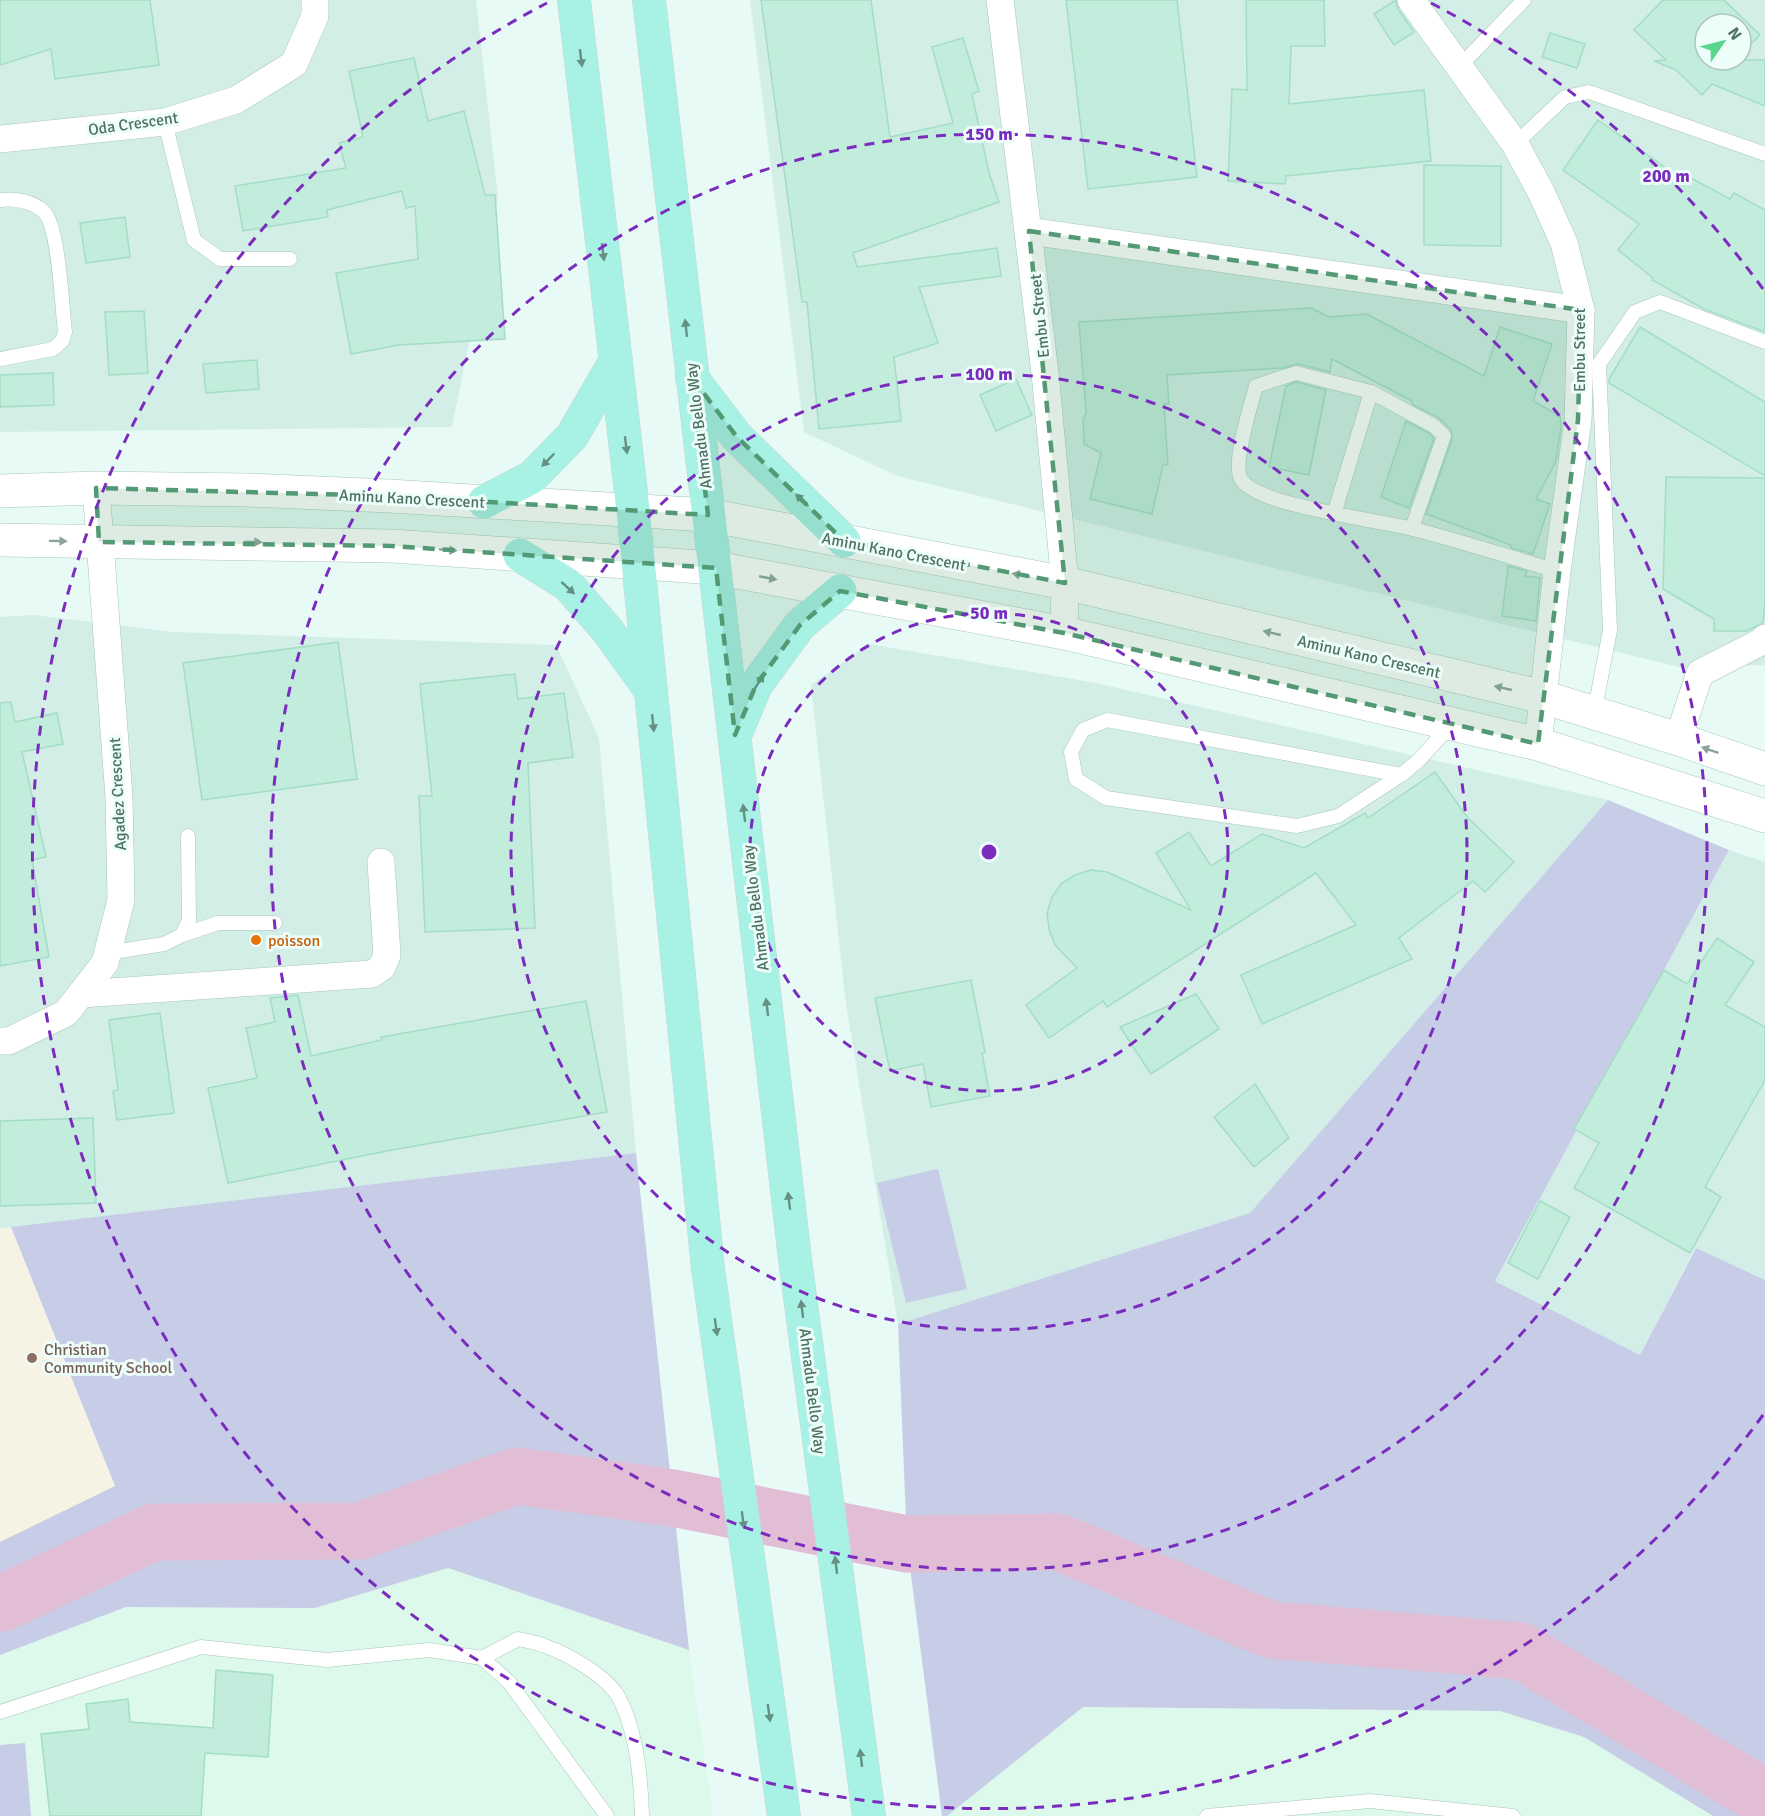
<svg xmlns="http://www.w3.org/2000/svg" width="1765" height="1816" viewBox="0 0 1765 1816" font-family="Signika,sans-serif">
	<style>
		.residential { fill: #d3eee7; fill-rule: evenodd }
		.commercial { fill: #dcf9eb }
		.education { fill: #f6f3e4 }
		.green { fill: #c7cde6 }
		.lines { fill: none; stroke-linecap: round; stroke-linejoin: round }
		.river { stroke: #e1bed5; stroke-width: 57 }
		.building { fill: #c2ecdb; stroke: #a4ddc5; stroke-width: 1.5 }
		.lane-casing { stroke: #a9c6bc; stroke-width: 15 }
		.street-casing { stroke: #a9c6bc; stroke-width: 28 }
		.secondary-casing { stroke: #a8c8bc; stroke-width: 34 }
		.primary-casing { stroke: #cdd7d3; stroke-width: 34 }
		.lane { stroke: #fff; stroke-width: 14 }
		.street { stroke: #fff; stroke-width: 27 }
		.secondary { stroke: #fff; stroke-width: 33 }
		.primary { stroke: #a7f1e5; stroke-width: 33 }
		.oneway { fill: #649183 }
		.oneway2 { fill: #8ca399 }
		.marked { fill: #539974; fill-opacity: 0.2; stroke: #539974; stroke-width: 4.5; stroke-dasharray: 12 8; stroke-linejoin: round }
		.ring { fill: none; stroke: #7b2cbf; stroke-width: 3; stroke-dasharray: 10 8 }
		.food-dot { fill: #e8710a; stroke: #edfdfa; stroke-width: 2 }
		.education-dot { fill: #8d6e63; stroke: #edfdfa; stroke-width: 2 }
		.labels { text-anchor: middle; stroke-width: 6; stroke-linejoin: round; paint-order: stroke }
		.street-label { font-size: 16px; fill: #4e7162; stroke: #edfdfa }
		.food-label { font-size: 16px; fill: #c56008; stroke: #edfdfa; text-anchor: start }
		.education-label { font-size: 16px; fill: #785e54; stroke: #edfdfa; text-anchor: start }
		.centre { fill: #7b2cbf; stroke: #edfdfa; stroke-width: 3 }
		.ring-label { font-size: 18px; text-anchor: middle; font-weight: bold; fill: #7b2cbf; stroke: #edfdfa; stroke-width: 6; stroke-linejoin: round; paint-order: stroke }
	</style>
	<rect width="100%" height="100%" fill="#e7faf6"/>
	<g class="residential">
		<polygon points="0,0 476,0 498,198 452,427 0,432"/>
		<path d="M 750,0 L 1765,0 L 1765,665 L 1683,668 L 897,476 L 804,432 ZM 1705,24 L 1741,24 L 1741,60 L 1705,60 Z"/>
		<polygon points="33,615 174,632 556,645 599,738 636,1153 0,1229 0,617"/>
		<polygon points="869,644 1096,683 1608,800 1250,1213 898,1324 845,997 811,685"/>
		<polygon points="1729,850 1765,862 1765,1280 1695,1248 1640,1355 1495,1281"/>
	</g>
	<g class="commercial">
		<polygon points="448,1568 689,1650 713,1816 0,1816 0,1655 126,1607 315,1608"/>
		<polygon points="1083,1707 1500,1711 1584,1737 1713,1816 947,1816"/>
	</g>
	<polygon class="education" points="11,1227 115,1487 0,1542 0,1229"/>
	<g class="green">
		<polygon points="1608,800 1729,850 1495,1281 1640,1355 1696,1248 1765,1280 1765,1816 1713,1816 1584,1737 1500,1711 1083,1707 947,1816 942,1816 907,1544 898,1324 1250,1213"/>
		<polygon points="636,1153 689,1650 448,1568 315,1608 126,1607 0,1655 0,1542 115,1486 11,1227"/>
		<polygon points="938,1169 967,1289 906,1303 877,1183"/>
		<polygon points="25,1743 31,1816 0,1816 0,1745"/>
	</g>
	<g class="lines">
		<polyline class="river" points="0,1604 154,1532 360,1531 517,1476 673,1498 907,1544 1058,1542 1271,1630 1521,1651 1750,1789 1765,1796"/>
	</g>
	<g class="building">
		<polygon points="0,0 150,0 159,65 55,79 51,49 0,65"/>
		<polygon points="761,0 871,0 890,137 953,123 932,47 963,38 979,91 972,94 989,173 999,202 853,253 857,267 997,248 1001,276 919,287 938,343 894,357 901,421 819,429 807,302 802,302"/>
		<polygon points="1066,0 1177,0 1197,177 1088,189"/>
		<polygon points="1246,0 1324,0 1325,46 1291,46 1289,104 1424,90 1431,161 1286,176 1285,184 1228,181 1232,89 1247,90"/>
		<polygon points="1396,0 1398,9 1414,32 1394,45 1374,14"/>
		<polygon points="1663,0 1724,0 1760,35 1741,54 1741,24 1705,24 1705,60 1765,60 1765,106 1712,84 1702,95 1676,70 1654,61 1666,60 1634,30"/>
		<polygon points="1550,33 1585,44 1577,68 1542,57"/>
		<polygon points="414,58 428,121 464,111 485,195 495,195 505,339 399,345 351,354 336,273 418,259 415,206 406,208 402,191 327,210 328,217 243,231 235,186 346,168 339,143 363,137 349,71"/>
		<polygon points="1598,120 1676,175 1678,171 1730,199 1734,193 1765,210 1765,332 1704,309 1652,280 1653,278 1618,250 1639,224 1563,170"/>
		<polygon points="1424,165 1501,166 1501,246 1424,245"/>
		<polygon points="125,217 130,257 86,263 80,223"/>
		<polygon points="1311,308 1329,317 1367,314 1484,376 1500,327 1552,344 1533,401 1560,416 1561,427 1556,461 1536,499 1550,504 1533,554 1511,548 1511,545 1426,514 1452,439 1451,430 1439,418 1412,404 1412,401 1332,359 1330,372 1298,364 1283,368 1167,375 1169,404 1164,404 1168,465 1163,465 1152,514 1090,499 1101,453 1084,444 1083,419 1086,413 1079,322"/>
		<polygon points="144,311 148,373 109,375 105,312"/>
		<polygon points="1640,327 1765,402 1765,476 1609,383 1609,379"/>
		<polygon points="257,360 259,389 206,393 203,364"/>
		<polygon points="53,373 54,405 0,407 0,375"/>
		<polygon points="1016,379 1032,415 996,431 980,395"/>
		<polygon points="1296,382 1326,390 1309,475 1269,467 1286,386"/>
		<polygon points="1406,421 1429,433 1434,438 1409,508 1381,497"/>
		<polygon points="1666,477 1765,478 1765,604 1763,623 1747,631 1714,631 1714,619 1663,589"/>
		<polygon points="1508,566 1527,571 1525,576 1540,578 1536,621 1502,616"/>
		<polygon points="338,642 357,779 202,800 183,663"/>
		<polygon points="515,674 518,699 564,693 573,757 528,763 535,928 425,932 419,796 432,796 420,684"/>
		<polygon points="11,702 15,722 57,713 63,744 22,752 46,857 32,860 49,957 0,966 0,703"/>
		<polygon points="1435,772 1468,818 1514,862 1485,892 1473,881 1399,938 1412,959 1262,1024 1241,975 1356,925 1316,873 1107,1007 1103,1001 1049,1038 1026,1005 1077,968 1055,945 1049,929 1047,913 1052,897 1061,884 1075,875 1091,870 1107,872 1191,910 1156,853 1189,832 1211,866 1262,834 1304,848 1365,813 1368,818"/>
		<polygon points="1717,938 1754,962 1725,1005 1765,1027 1765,1080 1705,1187 1721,1197 1690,1253 1574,1188 1599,1143 1574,1129 1664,970 1687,984"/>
		<polygon points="971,980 985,1052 982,1053 990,1096 931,1107 923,1064 890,1071 875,998"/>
		<polygon points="1196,994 1219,1029 1151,1074 1120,1027"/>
		<polygon points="298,995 311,1056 382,1040 381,1037 586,1001 607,1112 392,1150 228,1183 208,1088 257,1078 246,1028 275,1022 270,998"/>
		<polygon points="160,1013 174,1113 117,1120 113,1091 118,1090 109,1020"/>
		<polygon points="1255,1084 1289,1138 1254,1167 1214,1117"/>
		<polygon points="93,1118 96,1203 0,1206 0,1121"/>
		<polygon points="1540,1201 1570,1217 1538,1279 1508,1263"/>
		<polygon points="216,1670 273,1675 268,1757 205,1753 201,1816 50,1816 41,1734 89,1729 86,1704 128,1699 130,1722 213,1728"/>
	</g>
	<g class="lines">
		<defs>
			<g id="lane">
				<polyline points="1459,67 1524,0"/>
				<polyline points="165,122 194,240 220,259 290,259"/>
				<polyline points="1515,144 1565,97 1589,92 1765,154"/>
				<path d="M 0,200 C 15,198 32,201 44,212 C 59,226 62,309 65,332 L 62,341 L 53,349 L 0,359"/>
				<polyline points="1334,514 1371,392"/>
				<path d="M 1412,528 L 1444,436 L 1434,426 L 1371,392 L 1296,373 L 1256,386 C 1251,405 1232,464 1241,479 C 1256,506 1380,520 1413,529 C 1461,541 1509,557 1557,571"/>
				<polyline points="1594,714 1610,630 1599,364 1635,312 1660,302 1765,342"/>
				<polyline points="1401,775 1107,720 1083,730 1071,752 1076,779 1106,798 1297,826 1338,816 1401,775 1418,761 1451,725"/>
				<polyline points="182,935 189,920 188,836"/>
				<polyline points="107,953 164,944 182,935 218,923 275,923"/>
				<path d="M 482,1658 L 518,1639 C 526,1641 536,1642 545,1646 C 568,1654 608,1677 619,1698 C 637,1731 641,1780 642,1816"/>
				<polyline points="0,1712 201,1647 327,1660 429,1650 482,1658 509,1682 607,1816"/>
				<polyline points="1207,1816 1370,1801 1513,1816"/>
			</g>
			<g id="street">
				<polyline points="1000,0 1045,373 1065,583 1064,633"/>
				<polyline points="1411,0 1515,144 1541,192 1564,243 1581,310 1578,420 1557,571 1538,744"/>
				<polyline points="0,139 165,122 236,100 294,64 315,16 315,0"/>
				<polyline points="1029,231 1581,310"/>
				<polyline points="1678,739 1700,673 1761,642 1765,638"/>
				<polyline points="81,994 372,974 382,967 387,955 381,862"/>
				<polyline points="0,1041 9,1041 66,1013 105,963 121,900 119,797 96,488"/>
			</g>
			<g id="secondary">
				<polyline points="0,491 96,488 247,490 389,496 708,515 1065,583 1543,697 1678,739 1765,769"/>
				<polyline points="0,540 392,546 716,568 1064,633 1538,744 1765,816"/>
			</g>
			<g id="primary">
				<polyline points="574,0 633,510 708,1269 784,1816"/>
				<polyline points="649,0 795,1259 869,1816"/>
				<polyline points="692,378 737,437 844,541"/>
				<polyline points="484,502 532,477 572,436 616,360"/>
				<polyline points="520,555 568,585 608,631 649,688"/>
				<polyline points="736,733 756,685 800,625 840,591"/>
			</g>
		</defs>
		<use href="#lane" class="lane-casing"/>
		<use href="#street" class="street-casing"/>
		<use href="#secondary" class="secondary-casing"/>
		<use href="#primary" class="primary-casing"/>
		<use href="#lane" class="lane"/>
		<use href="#street" class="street"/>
		<use href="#secondary" class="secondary"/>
		<use href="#primary" class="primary"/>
	</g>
	<defs><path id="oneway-solid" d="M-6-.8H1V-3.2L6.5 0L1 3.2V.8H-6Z" transform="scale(1.5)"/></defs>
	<g class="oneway">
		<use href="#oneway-solid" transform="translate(581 58) rotate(83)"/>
		<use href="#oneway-solid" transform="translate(603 252) rotate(83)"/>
		<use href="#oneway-solid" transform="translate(686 328) rotate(-96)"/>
		<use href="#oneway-solid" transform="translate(626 445) rotate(83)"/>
		<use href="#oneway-solid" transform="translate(548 460) rotate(134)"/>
		<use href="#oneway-solid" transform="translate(802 500) rotate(-136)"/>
		<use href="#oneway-solid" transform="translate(568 588) rotate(42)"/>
		<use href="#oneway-solid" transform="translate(759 682) rotate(-58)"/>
		<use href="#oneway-solid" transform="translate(653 723) rotate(84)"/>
		<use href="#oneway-solid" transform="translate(744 813) rotate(-97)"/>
		<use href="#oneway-solid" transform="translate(767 1007) rotate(-97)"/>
		<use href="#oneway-solid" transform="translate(789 1201) rotate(-97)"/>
		<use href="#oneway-solid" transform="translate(802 1309) rotate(-97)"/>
		<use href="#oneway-solid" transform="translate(716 1327) rotate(82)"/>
		<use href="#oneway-solid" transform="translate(743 1520) rotate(82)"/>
		<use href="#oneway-solid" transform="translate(836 1565) rotate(-97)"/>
		<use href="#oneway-solid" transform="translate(769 1713) rotate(82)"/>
		<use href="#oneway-solid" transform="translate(861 1758) rotate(-97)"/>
	</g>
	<g class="oneway2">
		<use href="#oneway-solid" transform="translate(58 541) rotate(1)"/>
		<use href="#oneway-solid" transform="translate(253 542) rotate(1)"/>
		<use href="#oneway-solid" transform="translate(448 550) rotate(4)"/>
		<use href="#oneway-solid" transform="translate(1021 575) rotate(-169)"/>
		<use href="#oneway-solid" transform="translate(768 578) rotate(11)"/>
		<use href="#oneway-solid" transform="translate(1272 633) rotate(-167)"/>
		<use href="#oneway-solid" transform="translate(1503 688) rotate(-167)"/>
		<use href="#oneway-solid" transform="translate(1710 750) rotate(-161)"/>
	</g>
	<path class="marked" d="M 1029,231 L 1581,310 L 1578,420 L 1538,744 L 1064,633 L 840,591 L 800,625 L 756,685 L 735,735 L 716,568 L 392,546 L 99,542 L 96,488 L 389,496 L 708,515 L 692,378 L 737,437 L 844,541 L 1065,583 Z"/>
	<g class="ring">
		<circle cx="989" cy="852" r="239"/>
		<circle cx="989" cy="852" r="478"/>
		<circle cx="989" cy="852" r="718"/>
		<path d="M1763 1415A957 957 0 1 1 547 3M1431 3A957 957 0 0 1 1763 289"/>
	</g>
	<circle class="food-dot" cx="256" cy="940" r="6"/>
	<circle class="education-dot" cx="32" cy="1358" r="6"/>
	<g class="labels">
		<g class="street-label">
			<text transform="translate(133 123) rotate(-8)" y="6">Oda Crescent</text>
			<text transform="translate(1039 316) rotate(-96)" y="6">Embu Street</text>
			<text transform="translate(1579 350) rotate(-90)" y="6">Embu Street</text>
			<text transform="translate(698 426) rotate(-97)" y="6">Ahmadu Bello Way</text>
			<text transform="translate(412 498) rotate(3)" y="6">Aminu Kano Crescent</text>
			<text transform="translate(894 551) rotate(11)" y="6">Aminu Kano Crescent</text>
			<text transform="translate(1369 656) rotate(13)" y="6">Aminu Kano Crescent</text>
			<text transform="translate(117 794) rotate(-93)" y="6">Agadez Crescent</text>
			<text transform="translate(755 908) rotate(-97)" y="6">Ahmadu Bello Way</text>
			<text transform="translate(813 1391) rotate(83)" y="6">Ahmadu Bello Way</text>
		</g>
		<g class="food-label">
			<text x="268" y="946">poisson</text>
		</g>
		<g class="education-label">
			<text x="44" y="1355">Christian<tspan x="44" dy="18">Community School</tspan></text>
		</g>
	</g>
	<circle cx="989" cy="852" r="9" class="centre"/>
	<g class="ring-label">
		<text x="989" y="140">150 m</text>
		<text x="1666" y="182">200 m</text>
		<text x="989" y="380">100 m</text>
		<text x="989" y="619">50 m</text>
	</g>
	<g transform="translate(1723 42) rotate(55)"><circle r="28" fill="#edfdfa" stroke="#adc5bd" stroke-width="1.5"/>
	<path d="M0-4.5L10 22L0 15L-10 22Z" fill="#5ad68f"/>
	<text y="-9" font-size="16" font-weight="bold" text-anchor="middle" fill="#4e7162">N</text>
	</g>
</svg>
